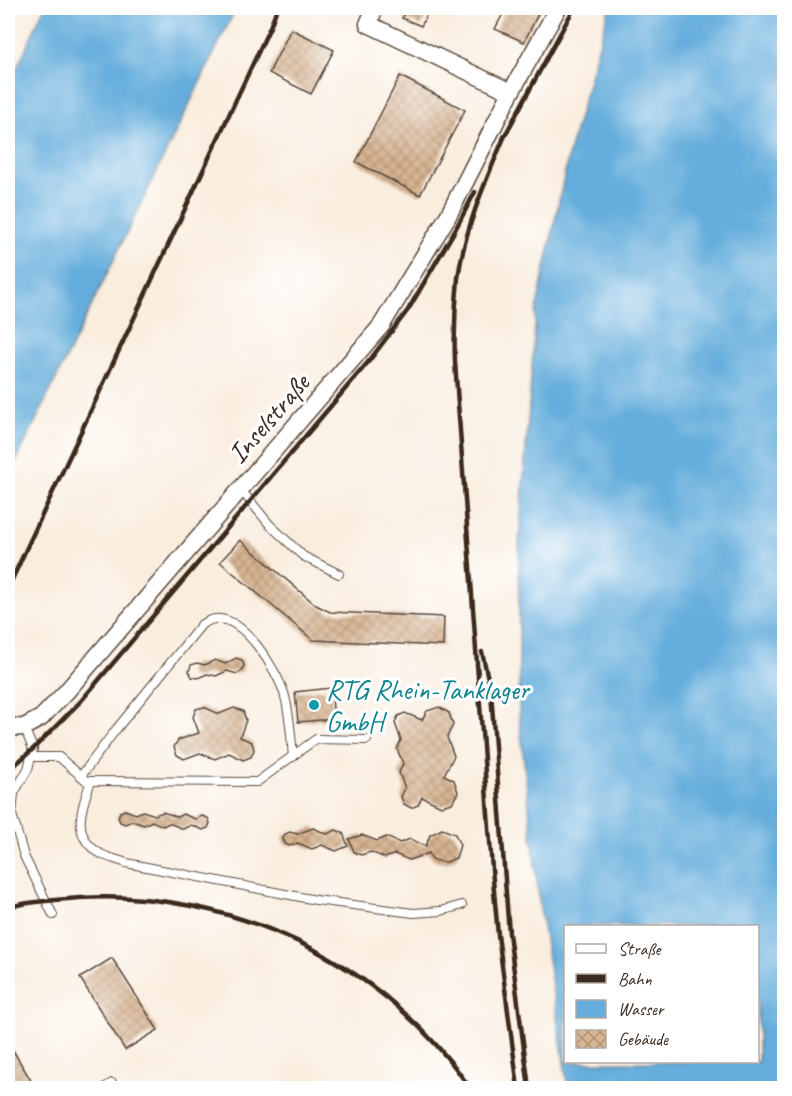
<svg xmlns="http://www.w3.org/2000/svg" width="792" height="1096" viewBox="0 0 792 1096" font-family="Caveat,sans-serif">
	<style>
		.water { fill: #65addc; stroke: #506c7d; stroke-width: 1.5; fill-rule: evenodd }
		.building { fill: url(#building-cross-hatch) }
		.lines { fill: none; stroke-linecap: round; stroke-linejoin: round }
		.lane-casing { stroke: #58473b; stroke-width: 10 }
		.street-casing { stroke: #58473b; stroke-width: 19 }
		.lane { stroke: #fff; stroke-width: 8 }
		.street { stroke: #fff; stroke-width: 16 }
		.rail { stroke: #3b2a1e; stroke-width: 4.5 }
		.culture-dot { fill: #0f9aa8; stroke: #fff; stroke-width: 2 }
		.labels { text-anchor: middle; stroke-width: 6; stroke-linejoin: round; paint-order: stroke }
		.street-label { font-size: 28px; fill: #3b2a1e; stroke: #fff }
		.culture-label { font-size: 28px; fill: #0d838f; stroke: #fff; text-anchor: start }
	</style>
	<defs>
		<pattern id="building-cross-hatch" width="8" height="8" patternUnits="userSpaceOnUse" patternTransform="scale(1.5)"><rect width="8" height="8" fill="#d8b592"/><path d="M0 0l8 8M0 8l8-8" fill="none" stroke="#b09377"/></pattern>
	</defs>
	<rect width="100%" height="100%" fill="#fff"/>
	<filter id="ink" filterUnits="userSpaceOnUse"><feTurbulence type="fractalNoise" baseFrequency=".0167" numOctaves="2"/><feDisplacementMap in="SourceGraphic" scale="12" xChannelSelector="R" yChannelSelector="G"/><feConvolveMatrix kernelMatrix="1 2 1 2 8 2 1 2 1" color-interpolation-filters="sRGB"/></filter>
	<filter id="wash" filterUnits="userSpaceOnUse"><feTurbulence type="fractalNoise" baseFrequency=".008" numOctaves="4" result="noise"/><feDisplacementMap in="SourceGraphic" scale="24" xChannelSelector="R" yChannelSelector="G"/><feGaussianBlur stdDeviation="1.35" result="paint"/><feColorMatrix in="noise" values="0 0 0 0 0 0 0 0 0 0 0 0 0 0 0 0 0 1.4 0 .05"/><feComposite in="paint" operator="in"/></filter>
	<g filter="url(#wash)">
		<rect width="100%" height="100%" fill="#f9edde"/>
		<g class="water">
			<polygon points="44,8 236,8 8,478 8,88"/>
			<path d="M 609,8 L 784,8 L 784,1088 L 568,1088 L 539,901 L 519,715 L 519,542 L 536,312 L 569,153 ZM 566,926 L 758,926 L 758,1062 L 566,1062 Z"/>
		</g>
		<g id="blocks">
			<g class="building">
				<polygon points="407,8 430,8 421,26 402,18"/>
				<polygon points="506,8 541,8 524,42 495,29"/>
				<polygon points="291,29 334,50 311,94 269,73"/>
				<polygon points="400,76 465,110 420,195 356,162"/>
				<polygon points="240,540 316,605 330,612 444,617 443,646 313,640 220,562"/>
				<polygon points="236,658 242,660 244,665 242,671 237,674 227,671 216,676 207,674 198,678 192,677 189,671 191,665 197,663 205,665 215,660 225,664"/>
				<polygon points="331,688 334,719 298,722 295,692"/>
				<polygon points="204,707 219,714 234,708 243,711 246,720 240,737 252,742 254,750 251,757 243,760 229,753 215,759 200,753 184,759 177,755 174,747 178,740 199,733 193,717 196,709"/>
				<polygon points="439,707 449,713 453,725 447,737 454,756 444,775 454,780 458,792 452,803 441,806 422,797 418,805 411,808 404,804 401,797 405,788 399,773 403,763 397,749 401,740 395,723 398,716 405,713 422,720 427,711"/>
				<polygon points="125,810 136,814 143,811 155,815 163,812 177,817 183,814 195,819 202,816 208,818 210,823 208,828 203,830 191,825 183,829 169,823 163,826 152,821 144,825 132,821 125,824 120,822 118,817 120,812"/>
				<polygon points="313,828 327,834 336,830 343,833 348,846 336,851 322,845 312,849 298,843 290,846 285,844 283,839 285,834 290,832 297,834"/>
				<polygon points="442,829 455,834 460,845 456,858 444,863 432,859 429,853 409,860 395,854 385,858 371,852 361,855 354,852 349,839 362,835 377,841 386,837 400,843 410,839 426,846 430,835"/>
				<polygon points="112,958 158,1030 125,1050 80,978"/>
				<polygon points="8,1042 36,1089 8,1089"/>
			</g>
		</g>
	</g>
	<g filter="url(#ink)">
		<use href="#blocks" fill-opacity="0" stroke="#58473b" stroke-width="1.5"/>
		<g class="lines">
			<defs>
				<g id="lane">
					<polyline points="241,490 270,525 303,556 339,574"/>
					<polyline points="24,727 33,749 28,769 14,793 12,814 24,856 53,915"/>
					<path d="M 31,757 L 59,757 L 90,784 C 80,811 71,839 103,855 C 110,858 119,860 126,863 L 316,900 L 413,913 L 441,911 L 462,905"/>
					<path d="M 81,776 L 114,732 L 202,624 C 206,622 211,619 215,619 C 244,616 276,669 284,693 C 290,713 291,736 293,757"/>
					<polyline points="87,781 257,782 316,739 367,740"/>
					<polyline points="104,1088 112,1083"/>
				</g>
				<g id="street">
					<polyline points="375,8 368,24 511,92"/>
					<polyline points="8,728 24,727 41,718 66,692 381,326 448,216 511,92 558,8"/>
				</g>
			</defs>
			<use href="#lane" class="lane-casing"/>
			<use href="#street" class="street-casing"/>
			<use href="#lane" class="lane"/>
			<use href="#street" class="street"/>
			<g class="rail">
				<path d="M 506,133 C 486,180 465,227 458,278 C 455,306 454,334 455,362 L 492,869 L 498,935 L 518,1088"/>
				<polyline points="503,139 574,8"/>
				<polyline points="8,588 270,27 277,8"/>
				<polyline points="482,652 491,692 509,933 529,1088"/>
				<polyline points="8,771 33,749 81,701 369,361 408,310 455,230 475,192"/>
				<path d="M 8,907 C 31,901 55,900 79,898 C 232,889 384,962 470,1088"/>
			</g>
		</g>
	</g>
	<circle class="culture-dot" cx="314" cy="705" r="6"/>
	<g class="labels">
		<g class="street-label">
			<text transform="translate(268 418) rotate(-49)" y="10">Inselstraße</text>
		</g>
		<g class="culture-label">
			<text x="326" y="699">RTG Rhein-Tanklager<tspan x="326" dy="32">GmbH</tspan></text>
		</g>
	</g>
	<rect width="792" height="1096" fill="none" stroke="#fff" stroke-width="30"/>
	<rect x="564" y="925" width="195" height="138" fill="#ffffff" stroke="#b1aaa5" stroke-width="1.5"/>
	<rect x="576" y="944" width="30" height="9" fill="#ffffff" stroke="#b1aaa5" stroke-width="1.5"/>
	<text x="618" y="955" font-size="18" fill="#3b2a1e">Straße</text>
	<rect x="576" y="974" width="30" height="9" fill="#3b2a1e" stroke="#b1aaa5" stroke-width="1.5"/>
	<text x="618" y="985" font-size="18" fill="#3b2a1e">Bahn</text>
	<rect x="576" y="1000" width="30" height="18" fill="#65addc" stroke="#b1aaa5" stroke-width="1.5"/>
	<text x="618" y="1015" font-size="18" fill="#3b2a1e">Wasser</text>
	<rect x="576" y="1030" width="30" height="18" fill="url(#building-cross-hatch)" stroke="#b1aaa5" stroke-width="1.5"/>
	<text x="618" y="1045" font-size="18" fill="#3b2a1e">Gebäude</text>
</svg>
